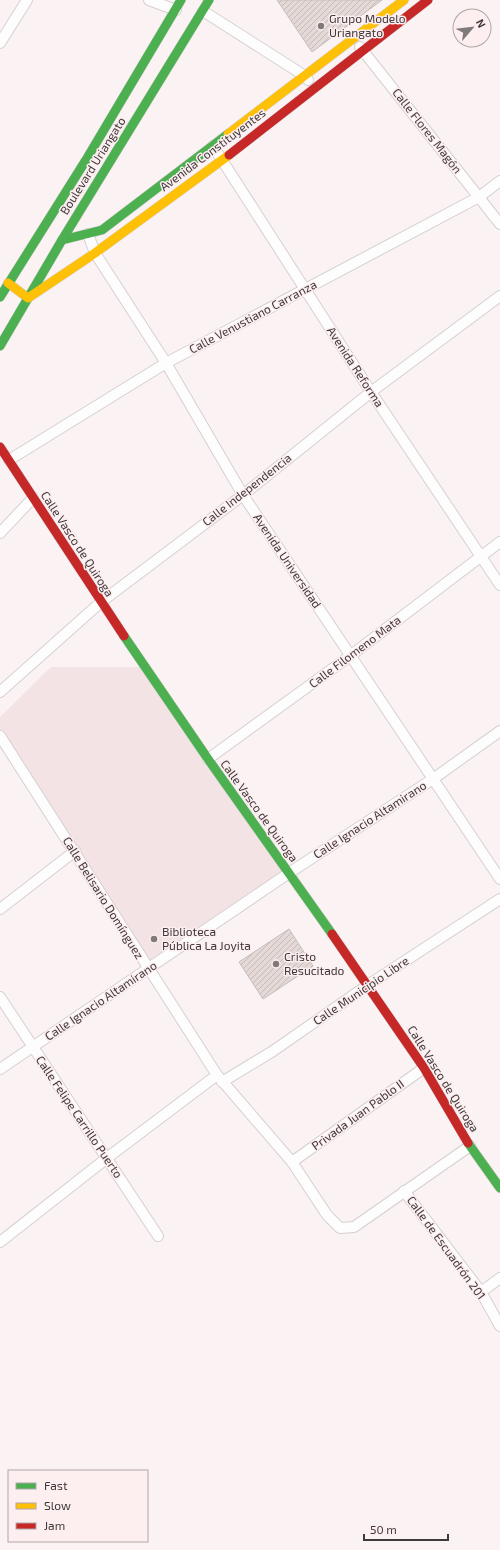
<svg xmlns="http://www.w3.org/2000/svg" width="500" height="1550" viewBox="0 0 500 1550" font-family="'Exo 2',sans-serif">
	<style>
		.built { fill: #f3e3e5 }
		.building { fill: url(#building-hatch); stroke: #c3bdbd }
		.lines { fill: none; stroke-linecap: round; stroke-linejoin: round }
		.street-casing { stroke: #d6d0d0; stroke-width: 12 }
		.fast-casing { stroke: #d6d0d0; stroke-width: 10 }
		.slow-casing { stroke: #d6d0d0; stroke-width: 10 }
		.jam-casing { stroke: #d6d0d0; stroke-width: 10 }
		.street { stroke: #fefdfd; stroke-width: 10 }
		.fast { stroke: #4caf50; stroke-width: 9 }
		.slow { stroke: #ffc107; stroke-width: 9 }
		.jam { stroke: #c62828; stroke-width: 9 }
		.poi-dot { fill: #807a7b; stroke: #fdeef0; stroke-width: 1.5 }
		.labels { text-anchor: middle; stroke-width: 3; stroke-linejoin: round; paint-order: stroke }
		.poi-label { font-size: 12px; fill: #3f393a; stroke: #fdeef0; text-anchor: start }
		.street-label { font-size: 12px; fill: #3f393a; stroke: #fdeef0 }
	</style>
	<defs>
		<pattern id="building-hatch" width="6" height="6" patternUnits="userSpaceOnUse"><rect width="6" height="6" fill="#e4d9d7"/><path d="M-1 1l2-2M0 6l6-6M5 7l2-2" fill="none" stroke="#c5bbb9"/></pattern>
	</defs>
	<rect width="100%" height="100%" fill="#faf2f3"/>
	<polygon class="built" points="51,667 145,667 289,873 148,970 0,736 0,717"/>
	<g class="building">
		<polygon points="277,0 382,0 312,52"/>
		<polygon points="289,929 313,966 263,999 239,962"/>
	</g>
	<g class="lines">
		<defs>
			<g id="street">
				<polyline points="149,0 176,10"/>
				<polyline points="203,11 305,76 308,80"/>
				<polyline points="0,43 27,0"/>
				<polyline points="360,47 500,224"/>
				<polyline points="213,146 371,392 500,585"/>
				<polyline points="88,234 95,253 166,363 243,495 500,879"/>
				<polyline points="9,460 166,363 479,197 500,181"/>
				<polyline points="0,533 33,498"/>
				<polyline points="0,692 101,602 243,495 371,392 500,296"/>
				<polyline points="0,736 217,1075 292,1162 327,1215 340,1228 354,1227 470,1146"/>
				<polyline points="208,759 350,656 500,542"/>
				<polyline points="0,909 75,851"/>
				<polyline points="0,997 158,1236"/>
				<polyline points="0,1069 289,873 433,779 500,731"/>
				<polyline points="222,1082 273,1051 368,985 500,899"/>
				<polyline points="292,1162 424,1068"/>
				<polyline points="404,1191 481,1292 500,1326"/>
				<polyline points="0,1242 107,1158 217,1075"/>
				<polyline points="481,1292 500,1278"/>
			</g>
			<g id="fast">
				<polyline points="62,240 102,230 228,134"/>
				<polyline points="0,297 86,160 181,0"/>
				<polyline points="0,346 62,240 209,0"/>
				<polyline points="124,636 208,759 332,934"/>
				<polyline points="468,1143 500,1188"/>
			</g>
			<g id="slow">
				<polyline points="228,134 404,0"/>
				<polyline points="8,283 28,298 95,253 229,155"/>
			</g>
			<g id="jam">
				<polyline points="229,155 428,0"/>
				<polyline points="0,447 124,636"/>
				<polyline points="332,934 424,1068 468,1143"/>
			</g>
		</defs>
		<use href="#street" class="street-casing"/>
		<use href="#fast" class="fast-casing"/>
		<use href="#slow" class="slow-casing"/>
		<use href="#jam" class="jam-casing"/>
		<use href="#street" class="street"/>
		<use href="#fast" class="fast"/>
		<use href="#slow" class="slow"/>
		<use href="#jam" class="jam"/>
	</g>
	<g class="poi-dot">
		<circle cx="321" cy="26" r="4"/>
		<circle cx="154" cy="939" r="4"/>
		<circle cx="276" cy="964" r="4"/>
	</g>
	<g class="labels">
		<g class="poi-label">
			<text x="329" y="23">Grupo Modelo<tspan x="329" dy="14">Uriangato</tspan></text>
			<text x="162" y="936">Biblioteca<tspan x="162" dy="14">Pública La Joyita</tspan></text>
			<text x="284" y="961">Cristo<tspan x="284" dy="14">Resucitado</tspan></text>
		</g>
		<g class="street-label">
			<text transform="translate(427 131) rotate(52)" y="4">Calle Flores Magón</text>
			<text transform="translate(213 150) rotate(-37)" y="4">Avenida Constituyentes</text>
			<text transform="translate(93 166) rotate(-58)" y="4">Boulevard Uriangato</text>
			<text transform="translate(253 317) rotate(-28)" y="4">Calle Venustiano Carranza</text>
			<text transform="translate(355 367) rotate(57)" y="4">Avenida Reforma</text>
			<text transform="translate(247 490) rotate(-38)" y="4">Calle Independencia</text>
			<text transform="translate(77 544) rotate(57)" y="4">Calle Vasco de Quiroga</text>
			<text transform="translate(287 561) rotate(56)" y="4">Avenida Universidad</text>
			<text transform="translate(355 652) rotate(-37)" y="4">Calle Filomeno Mata</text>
			<text transform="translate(259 811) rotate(54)" y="4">Calle Vasco de Quiroga</text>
			<text transform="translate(370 820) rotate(-33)" y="4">Calle Ignacio Altamirano</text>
			<text transform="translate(103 898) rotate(58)" y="4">Calle Belisario Domínguez</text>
			<text transform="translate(361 991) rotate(-34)" y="4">Calle Municipio Libre</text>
			<text transform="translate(101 1001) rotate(-34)" y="4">Calle Ignacio Altamirano</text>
			<text transform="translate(443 1079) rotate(58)" y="4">Calle Vasco de Quiroga</text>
			<text transform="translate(358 1115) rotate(-36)" y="4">Privada Juan Pablo II</text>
			<text transform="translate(79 1117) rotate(56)" y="4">Calle Felipe Carrillo Puerto</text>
			<text transform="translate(446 1248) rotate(54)" y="4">Calle de Escuadrón 201</text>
		</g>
	</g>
	<rect x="8" y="1470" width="140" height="72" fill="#fdeef0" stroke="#b1a6a7"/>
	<rect x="16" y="1483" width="20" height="6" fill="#4caf50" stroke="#b1a6a7"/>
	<text x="44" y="1490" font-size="12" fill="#3f393a">Fast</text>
	<rect x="16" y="1503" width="20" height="6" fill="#ffc107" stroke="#b1a6a7"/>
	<text x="44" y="1510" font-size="12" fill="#3f393a">Slow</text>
	<rect x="16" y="1523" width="20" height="6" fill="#c62828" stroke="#b1a6a7"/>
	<text x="44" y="1530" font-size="12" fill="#3f393a">Jam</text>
	<g transform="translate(472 28) rotate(62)"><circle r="19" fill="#fdeef0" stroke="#b1a6a7"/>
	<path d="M0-3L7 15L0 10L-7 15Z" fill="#807a7b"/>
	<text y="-6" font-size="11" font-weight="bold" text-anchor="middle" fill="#3f393a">N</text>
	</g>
	<path d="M364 1534v6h84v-6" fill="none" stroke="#3f393a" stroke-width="2"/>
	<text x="370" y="1534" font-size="12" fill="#3f393a" stroke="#fdeef0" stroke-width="3" paint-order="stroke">50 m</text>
</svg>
